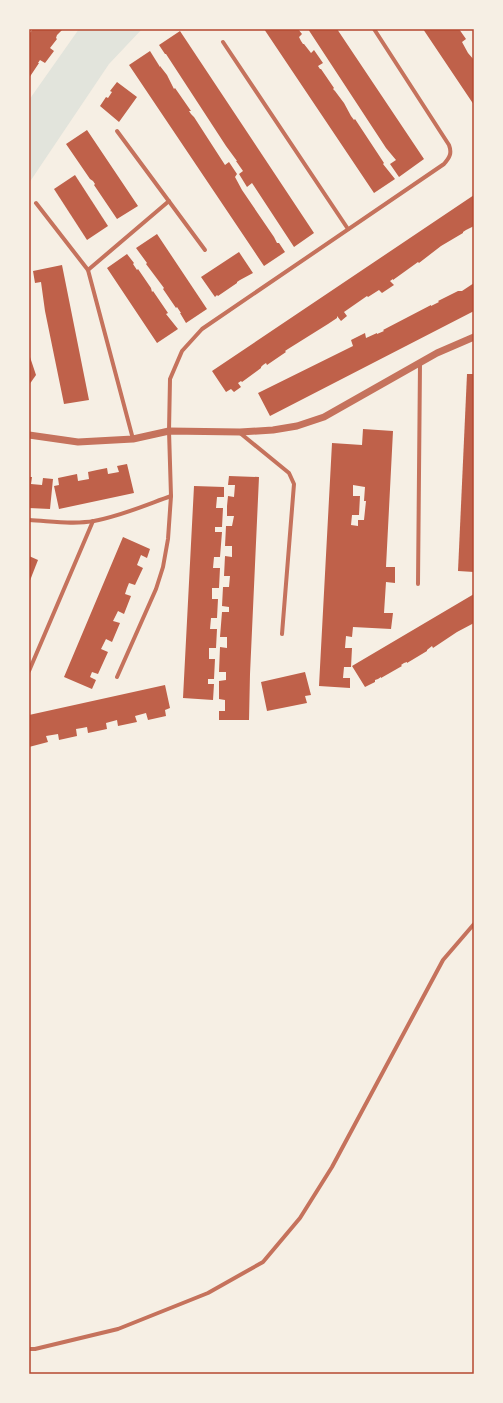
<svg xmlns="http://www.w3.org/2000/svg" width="503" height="1403" viewBox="0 0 503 1403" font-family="'Open Sans',sans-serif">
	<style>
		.green { fill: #e2e4dc }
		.building { fill: #bf614a; fill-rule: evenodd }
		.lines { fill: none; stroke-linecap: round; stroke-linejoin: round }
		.minor { stroke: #c5725c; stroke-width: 4 }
		.tertiary { stroke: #c5725c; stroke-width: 7 }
		.neatline { fill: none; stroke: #b5482f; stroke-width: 1.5 }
	</style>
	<rect width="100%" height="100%" fill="#f6efe4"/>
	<polygon class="green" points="79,29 142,29 109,64 29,183 29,100"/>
	<g class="building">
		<polygon points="33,29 63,29 57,35 56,38 57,39 50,48 54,51 45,63 40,60 38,63 39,63 29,78 29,34"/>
		<polygon points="264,29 298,29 302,34 299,37 301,41 303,44 304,44 311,53 314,50 323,63 318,66 320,69 321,69 334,88 333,89 335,91 344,103 351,116 354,120 355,119 384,163 383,164 395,179 374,193"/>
		<polygon points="308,29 337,29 424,159 399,177 390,164 396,160 386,148"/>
		<polygon points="423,29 459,29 466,39 462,42 468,53 474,60 474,105"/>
		<polygon points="180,31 314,233 294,247 252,183 247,187 239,174 243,171 236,161 237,161 226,146 166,54 165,54 159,45"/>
		<polygon points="150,51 160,67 160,66 167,75 174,89 175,88 191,111 189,111 191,114 194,117 225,165 229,162 237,174 235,177 242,190 274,237 277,243 279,243 285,252 264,266 129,65"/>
		<polygon points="117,82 137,97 119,122 100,106 106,97 108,98 112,92 110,91"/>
		<polygon points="87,130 138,206 117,219 94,185 95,184 93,181 90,179 66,144"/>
		<polygon points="75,175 108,226 87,240 54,189"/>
		<polygon points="474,195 474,226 466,230 463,232 463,233 441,246 419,263 418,262 393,280 393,279 390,281 394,285 382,293 379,290 368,297 367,296 344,312 347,316 341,321 337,316 337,318 328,324 288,349 285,351 286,352 267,365 266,363 263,365 261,367 261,368 242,382 241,381 238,383 241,387 234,392 231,389 226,392 212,371"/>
		<polygon points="157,234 207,309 186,323 180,313 181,313 177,307 176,308 163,289 164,288 146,264 147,263 136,248"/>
		<polygon points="239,252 253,273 240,280 237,282 237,283 218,296 217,295 215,297 201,277"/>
		<polygon points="127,254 134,263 133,264 137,270 138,269 151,288 152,292 153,291 168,313 166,314 178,329 157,343 107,268"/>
		<polygon points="62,265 89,400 64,404 45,311 41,282 35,283 33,271"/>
		<polygon points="474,283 474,311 270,416 258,393 353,346 351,340 365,333 366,338 377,333 377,334 384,331 383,330 431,305 431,306 439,302 438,301 458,291 462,291"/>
		<polygon points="29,354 36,375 29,385"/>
		<polygon points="467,374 474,374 474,572 458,571"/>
		<path d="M 363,429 L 393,431 L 386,567 L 395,567 L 395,583 L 386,582 L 384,613 L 393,613 L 391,629 L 353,627 L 352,637 L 346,636 L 345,648 L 352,648 L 351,667 L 344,667 L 343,678 L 350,678 L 350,688 L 319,686 L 332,443 L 362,445 ZM 353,485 L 365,487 L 364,501 L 366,501 L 364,520 L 358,520 L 358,526 L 351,525 L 352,515 L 359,515 L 360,496 L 353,496 Z"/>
		<polygon points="127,464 134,493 59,509 54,486 59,485 58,478 77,474 78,481 89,479 88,472 97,470 107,468 108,474 119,472 117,466"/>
		<polygon points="229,476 259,477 250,674 249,720 219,720 219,711 225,711 225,700 219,699 219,681 226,680 226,672 219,672 220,647 227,648 227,637 220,637 222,612 229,612 229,607 222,606 223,587 229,587 230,576 224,576 225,556 232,557 232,546 225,546 226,526 232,526 234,516 227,516 227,506 228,496 234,497 235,485 228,485"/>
		<polygon points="29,477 32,477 31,484 42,485 43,478 53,479 50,509 29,508"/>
		<polygon points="194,486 224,487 224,497 217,497 216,508 223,508 222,527 215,527 215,532 222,532 220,557 214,557 213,568 220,568 219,588 212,588 212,599 218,599 217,618 211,618 210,629 217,629 216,648 209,648 209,659 215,659 214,679 208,679 208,684 214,684 213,700 183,698"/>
		<polygon points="123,537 150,549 147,558 141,555 137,565 143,568 135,585 129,583 127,588 125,594 131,596 124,614 118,611 113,621 120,623 112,642 106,639 101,649 108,652 98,674 92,672 90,677 96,680 92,689 64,677"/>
		<polygon points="29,556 38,560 29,583"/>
		<polygon points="474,594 474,623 457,632 433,648 432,646 427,650 427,651 407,663 407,662 404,663 401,665 402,666 381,678 381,677 378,679 375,680 375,682 365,687 352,666"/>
		<polygon points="305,672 311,695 305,696 307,703 267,711 261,682"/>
		<polygon points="165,685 170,708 165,710 166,716 148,720 146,713 135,716 137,722 118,726 117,720 106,723 107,729 88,733 87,727 82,728 76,729 77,736 59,740 58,734 46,736 48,742 29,747 29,715"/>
	</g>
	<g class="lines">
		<g class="minor">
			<polyline points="223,42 348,229"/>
			<polyline points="117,131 205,250"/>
			<polyline points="36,203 88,270 133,439"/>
			<polyline points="88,270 169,201"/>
			<polyline points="240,433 289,473 294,484 282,634"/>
			<path d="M 29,520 C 50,521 73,525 94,521 C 121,516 146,505 171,496"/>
			<polyline points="418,584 420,363"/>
			<polyline points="29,671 93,521"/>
			<path d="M 117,677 L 156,589 L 163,567 L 168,539 L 171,496 L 169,431 L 170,379 L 182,351 L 202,329 L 444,164 C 450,157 452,153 449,145 L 374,29"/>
			<polyline points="29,1349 35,1349 118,1329 208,1293 263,1262 300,1218 332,1167 443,960 474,924"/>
		</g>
		<polyline class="tertiary" points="29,435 78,442 133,439 169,431 240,432 273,430 297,426 324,417 437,353 474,337"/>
	</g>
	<rect width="503" height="1403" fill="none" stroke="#f6efe4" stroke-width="60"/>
	<rect x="30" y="30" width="443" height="1343" class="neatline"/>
</svg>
